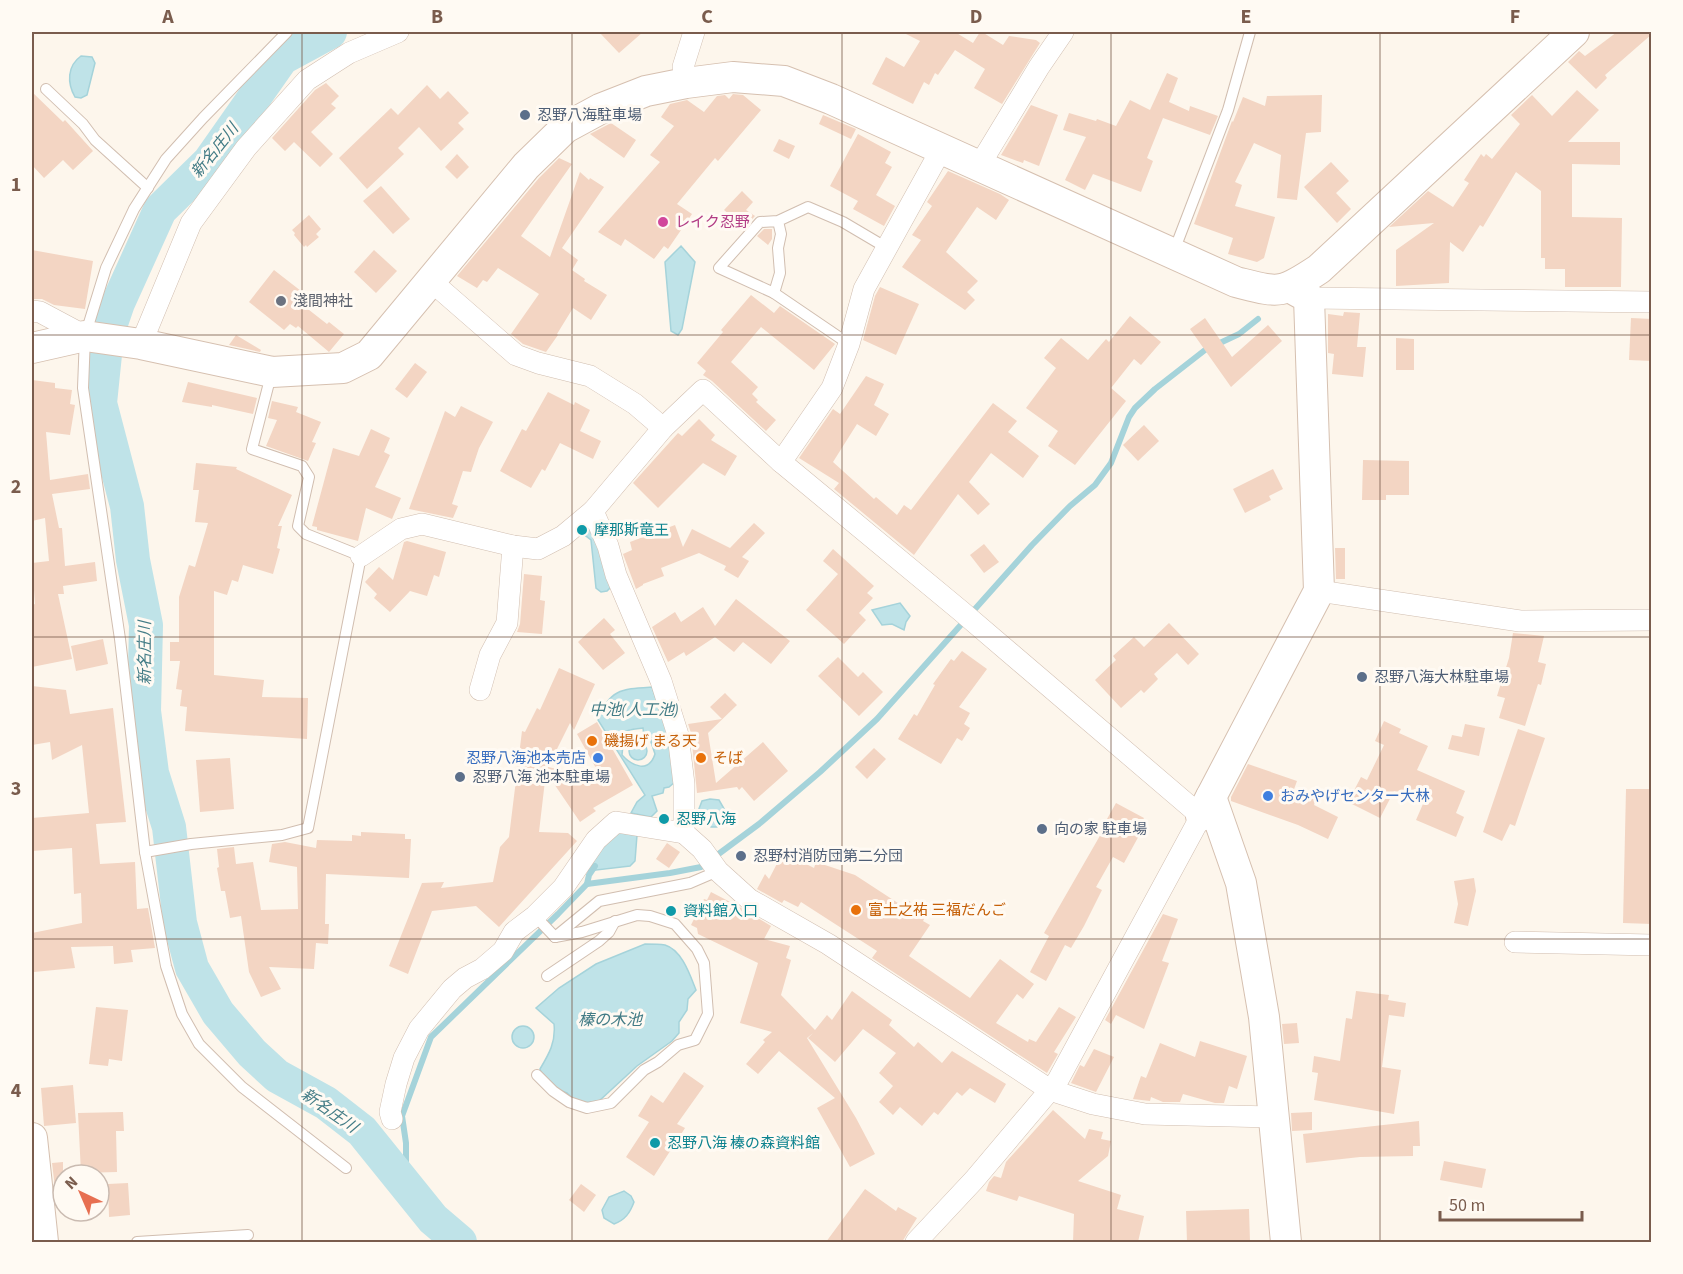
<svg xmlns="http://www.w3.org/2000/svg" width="1683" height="1274" viewBox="0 0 1683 1274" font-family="'Source Sans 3','Noto Sans JP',sans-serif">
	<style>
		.water { fill: #bfe3e8; stroke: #a5d3da; stroke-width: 1.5; fill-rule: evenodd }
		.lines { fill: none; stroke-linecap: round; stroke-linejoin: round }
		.stream { stroke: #a5d3da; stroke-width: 6 }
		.river { stroke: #bfe3e8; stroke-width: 34 }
		.building { fill: #f3d5c3 }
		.lane-casing { stroke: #d1beb0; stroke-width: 12 }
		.street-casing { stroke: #d1beb0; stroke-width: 22 }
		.secondary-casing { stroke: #d6c0b0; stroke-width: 32 }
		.lane { stroke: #fff; stroke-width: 10 }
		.street { stroke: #fff; stroke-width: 21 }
		.secondary { stroke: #fff; stroke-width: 30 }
		.grid { fill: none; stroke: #7a5c4d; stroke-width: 1.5; stroke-opacity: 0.55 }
		.service-dot { fill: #5c6f8a; stroke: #fffaf3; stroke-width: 2 }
		.hotel-dot { fill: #d1479c; stroke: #fffaf3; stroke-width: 2 }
		.worship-dot { fill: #6b7280; stroke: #fffaf3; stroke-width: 2 }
		.culture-dot { fill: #0f9aa8; stroke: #fffaf3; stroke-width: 2 }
		.food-dot { fill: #e8710a; stroke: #fffaf3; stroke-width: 2 }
		.shop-dot { fill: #3f7fe0; stroke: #fffaf3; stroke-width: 2 }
		.labels { text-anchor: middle; stroke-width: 6; stroke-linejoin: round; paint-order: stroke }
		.service-label { font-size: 15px; fill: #4e5e75; stroke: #fffaf3; text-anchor: start }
		.hotel-label { font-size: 15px; fill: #b23c85; stroke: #fffaf3; text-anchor: start }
		.worship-label { font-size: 15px; fill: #5b616d; stroke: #fffaf3; text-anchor: start }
		.culture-label { font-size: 15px; fill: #0d838f; stroke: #fffaf3; text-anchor: start }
		.food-label { font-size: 15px; fill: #c56008; stroke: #fffaf3; text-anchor: start }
		.shop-label { font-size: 15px; fill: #366cbe; stroke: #fffaf3; text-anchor: end }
		.water-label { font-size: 16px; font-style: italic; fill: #437c86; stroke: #fffaf3 }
		.neatline { fill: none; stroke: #7a5c4d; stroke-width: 2 }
		.grid-label { font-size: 20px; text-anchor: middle; font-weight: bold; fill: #7a5c4d }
	</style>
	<rect width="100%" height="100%" fill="#fdf6ec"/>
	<g class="water">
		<path d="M 81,56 L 92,57 L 95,63 L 87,95 L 81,98 L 75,97 C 67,83 67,66 81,56 Z"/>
		<polygon points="681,246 695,262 682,329 678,335 671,331 665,262"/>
		<polygon points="590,528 596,532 611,587 607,591 601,592 596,588 591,540 582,533 584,530"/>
		<polygon points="900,603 910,616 906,622 904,630 892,624 882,625 872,610"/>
		<path d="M 652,687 L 672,747 L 676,781 L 669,787 L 664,788 L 663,793 L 652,796 L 657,811 L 651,817 L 631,813 L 637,802 L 645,795 L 598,720 C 609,689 622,689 652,687 ZM 643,728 L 644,736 L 649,734 L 653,738 L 651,742 L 655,754 C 649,773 633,767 622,755 L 623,745 L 618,740 C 625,729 631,729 643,728 Z"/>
		<circle cx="638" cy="751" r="9"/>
		<polygon points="710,799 719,800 726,812 727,818 717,827 711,827 697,814 702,801"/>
		<polygon points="614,831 637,835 635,861 630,866 588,871 590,861"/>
		<path d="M 645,944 C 651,944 659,944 665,945 C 682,950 690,975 696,990 L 688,999 L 687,1010 L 679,1022 L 679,1033 L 672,1041 L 637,1066 L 599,1101 L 584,1103 L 573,1099 L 567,1093 L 559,1090 L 541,1072 L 540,1069 C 549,1054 556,1042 554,1024 L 536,1008 L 559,988 L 596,964 Z"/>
		<circle cx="523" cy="1037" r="11"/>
		<path d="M 624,1191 L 631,1196 L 634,1202 C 630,1213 625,1220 614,1224 L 604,1218 L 602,1210 L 609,1197 Z"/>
	</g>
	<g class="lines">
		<g class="stream">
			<polyline points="587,884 589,875 595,866"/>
			<polyline points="415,1199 406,1173 406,1143 402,1116 431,1037 558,914 587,884 670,873 701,867 759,824 820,772 877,719 1032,545 1070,506 1095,485 1111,463 1129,417 1135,408 1155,389 1205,350 1239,334 1258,319"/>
		</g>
		<polyline class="river" points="330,32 282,58 209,162 160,210 118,303 107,335 100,403 127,506 133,560 146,625 144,711 152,773 169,827 180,923 192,968 218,1013 252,1053 277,1076 326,1103 362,1131 433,1219 460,1242"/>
	</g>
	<g class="building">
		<polygon points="599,32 643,32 619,53"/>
		<polygon points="902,32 955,32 973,43 980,32 982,32 1003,45 1009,36 1036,40 1040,43 1002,104 974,88 985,69 955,50 938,75 935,73 929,85 924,82 913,104 872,84 886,57 904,67 920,41"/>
		<polygon points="1617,32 1652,32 1652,34 1605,75 1607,78 1596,89 1568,62 1579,51 1585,56"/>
		<polygon points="1167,73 1178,78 1169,102 1189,111 1190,106 1218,116 1210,135 1163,118 1147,158 1153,161 1141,192 1093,174 1085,190 1065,180 1086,137 1063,130 1069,113 1096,121 1097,119 1116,126 1130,100 1150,110"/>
		<polygon points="326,83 339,96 331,104 336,108 311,132 333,154 320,167 294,142 285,151 272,138 315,90"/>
		<polygon points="427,85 440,99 448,91 469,113 458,123 464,129 441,151 419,127 398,148 404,154 367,189 339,158 391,108 398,115"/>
		<polygon points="1577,90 1599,110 1568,142 1620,142 1620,165 1572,164 1572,217 1622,218 1621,287 1565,287 1565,269 1545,269 1545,258 1541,258 1541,191 1516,172 1483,227 1480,225 1463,252 1450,242 1449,283 1396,286 1396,250 1434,223 1389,227 1428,191 1453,207 1469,183 1464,180 1481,154 1484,157 1486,154 1492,159 1520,124 1511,115 1532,95 1552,116"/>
		<polygon points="32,92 63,122 65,120 93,151 73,170 63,160 44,178 32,165"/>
		<polygon points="733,94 743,95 761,110 718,161 715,158 677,204 692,214 668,249 664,246 654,259 625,239 621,246 598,232 660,162 650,155 674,126 661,117 670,104 687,100 704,112 717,96 725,95 729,99"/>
		<polygon points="1322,95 1321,132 1306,133 1297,200 1277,198 1281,155 1254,143 1235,182 1242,185 1235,206 1275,217 1264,258 1257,262 1228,254 1233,238 1194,224 1232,121 1233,122 1243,97 1265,106 1267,96"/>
		<polygon points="1031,105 1058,115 1039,166 1024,160 1023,163 1001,155"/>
		<polygon points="823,115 856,129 851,139 819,124"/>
		<polygon points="611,123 636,140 624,158 590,134"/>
		<polygon points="858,134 891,152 885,163 892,167 876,195 895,206 884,226 853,209 858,201 830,186"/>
		<polygon points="779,139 795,146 789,159 773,151"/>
		<polygon points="457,154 469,167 457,179 445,167"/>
		<polygon points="559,158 572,164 521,236 550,257 580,172 589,180 590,178 604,187 562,248 578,260 572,270 585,279 584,281 607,295 591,320 573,308 557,334 558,335 546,352 523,344 511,334 539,294 498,268 487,282 483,280 477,288 457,276 539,178"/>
		<polygon points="1331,162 1349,181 1336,193 1351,209 1337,223 1304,187"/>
		<polygon points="948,171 1000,194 1009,200 996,220 977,207 946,252 978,281 967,292 975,300 965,310 902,267 921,240 912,235 932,206 927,202"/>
		<polygon points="381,186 410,219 393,234 363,201"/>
		<polygon points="742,191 753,202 746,210 755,216 745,227 724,210"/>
		<polygon points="309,215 321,229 316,234 319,237 307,247 306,245 304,247 294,235 295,233 292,230"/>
		<polygon points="764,229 772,229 772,239 768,245 757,236"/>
		<polygon points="32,250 93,261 85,309 54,305 42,299 32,299"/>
		<polygon points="374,250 397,271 376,293 354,272"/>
		<polygon points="274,270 310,298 304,306 327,324 329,322 344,334 329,352 298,326 296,328 290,324 284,330 249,302"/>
		<polygon points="880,287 919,304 896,355 863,340 875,296"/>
		<polygon points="751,295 774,313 780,306 835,344 814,370 761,327 731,362 758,387 752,394 758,400 756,402 776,420 766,431 712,381 703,375 706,371 697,363 723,332 721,330"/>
		<polygon points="1344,312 1360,313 1357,347 1366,347 1363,377 1332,374 1334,354 1328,353 1328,314 1343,316"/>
		<polygon points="1130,316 1161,342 1141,365 1134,359 1111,388 1126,401 1075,465 1048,446 1058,431 1026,408 1056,368 1044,358 1061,338 1088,360 1106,339 1109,342"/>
		<polygon points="1205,318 1232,357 1268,325 1282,341 1231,387 1190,329"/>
		<polygon points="1631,318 1652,319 1652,361 1629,360"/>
		<polygon points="236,335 261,350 260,352 229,345"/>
		<polygon points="1396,338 1414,339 1414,370 1396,370"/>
		<polygon points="415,363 427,372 407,398 395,389"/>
		<polygon points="866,376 884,384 874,405 889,414 876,436 857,424 833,462 874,499 876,497 897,515 904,505 911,510 993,403 1017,421 1008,432 1039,456 1023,478 991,453 969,482 990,504 978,515 958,494 914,555 834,489 839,483 799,458 833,409 840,414"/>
		<polygon points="32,380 55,383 55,388 72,390 70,404 75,405 70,435 46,432 50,480 88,474 90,489 52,494 59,528 62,528 65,566 95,562 97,581 63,586 64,594 58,594 72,659 32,667 32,605 35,604 32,563 49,561 45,518 32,521"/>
		<polygon points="188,382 257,398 253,414 212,405 212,407 182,402"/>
		<polygon points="548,392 574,405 575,402 590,410 580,431 601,441 593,459 560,443 545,471 542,469 531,488 500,471 522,429 526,431"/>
		<polygon points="272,401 298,407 296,412 321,422 312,442 316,443 308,461 266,446 277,420 268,418"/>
		<polygon points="461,406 493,422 479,448 471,472 463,471 452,504 458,506 453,518 409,509 445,411 455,417"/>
		<polygon points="699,419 715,435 711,440 737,456 725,476 703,463 658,508 633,483 678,433 682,436"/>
		<polygon points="1144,425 1159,441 1138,461 1123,445"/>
		<polygon points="371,429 390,438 384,452 390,455 375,487 401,498 392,519 366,508 358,541 317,530 317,527 312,526 333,448 359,456"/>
		<polygon points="1363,460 1409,461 1409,495 1386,495 1386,500 1362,500"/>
		<polygon points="196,463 237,467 236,469 292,495 278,526 282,526 277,548 280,549 273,574 243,565 238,582 232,580 227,595 214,591 214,675 264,680 262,697 308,698 307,739 185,731 187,707 180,706 182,690 176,689 180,661 170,661 170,642 179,642 179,597 189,565 195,567 208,523 195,522 199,490 193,490"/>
		<polygon points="1273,469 1283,489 1269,496 1271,500 1245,513 1233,489"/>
		<polygon points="754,523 765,533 742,557 749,561 738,578 724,570 726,566 699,553 661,568 664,576 643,584 643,585 636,589 623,554 632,550 630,542 675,525 683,547 692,529 730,548"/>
		<polygon points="407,541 446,552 439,577 434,575 427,596 410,591 390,612 374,598 377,594 365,582 379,567 393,580 404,542"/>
		<polygon points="984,544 999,562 984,573 970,555"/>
		<polygon points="1335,548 1345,548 1345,579 1336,579"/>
		<polygon points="833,549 874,586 867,593 873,598 859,613 866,620 844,644 806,610 838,574 823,561"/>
		<polygon points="524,574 542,576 540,600 545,601 542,634 517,632 520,624"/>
		<polygon points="736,599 790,641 771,664 743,642 734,652 715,637 686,656 684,652 668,662 652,627 675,612 681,622 703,607 715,626"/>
		<polygon points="604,618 615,630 610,634 625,653 603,670 578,642"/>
		<polygon points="1169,623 1199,654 1188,665 1177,653 1154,674 1158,679 1144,693 1141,690 1121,708 1095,680 1116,660 1113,656 1134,637 1144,647"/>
		<polygon points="1513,633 1544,636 1538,662 1546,664 1541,685 1538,684 1525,726 1499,718 1505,698 1497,696 1509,658"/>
		<polygon points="103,639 108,664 76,671 71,646"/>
		<polygon points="962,651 987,669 959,707 970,713 964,724 970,728 962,741 957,738 941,764 898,739 914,714 917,716 935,685 933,684 951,659 954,661"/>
		<polygon points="838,657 858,677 863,672 883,692 859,716 818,676"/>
		<polygon points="559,668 595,684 574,730 570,723 548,767 602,779 577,734 597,722 633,785 593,808 596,811 580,822 546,772 539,832 568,833 577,841 499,927 476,906 432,911 408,974 389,966 422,883 444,882 441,888 493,882 500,847 509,837 522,731 525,732 537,708 540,710"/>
		<polygon points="32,686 66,690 70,714 113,708 126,822 96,824 100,864 135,862 137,909 148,908 155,948 131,950 133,962 114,964 113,946 71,947 75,968 34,972 32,958 32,933 82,923 81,893 74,894 72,848 32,851 32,818 89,813 82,745 52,760 50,742 32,745"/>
		<polygon points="725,693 737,705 708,733 716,783 763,742 788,771 754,801 742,787 739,790 737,787 697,793 691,733 688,724 722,719 710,707"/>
		<polygon points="1384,721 1401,729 1399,733 1428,746 1417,770 1465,791 1456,813 1464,817 1456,837 1416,820 1423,804 1394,791 1380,818 1348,802 1361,777 1367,780 1384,745 1375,741"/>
		<polygon points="1465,724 1485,728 1479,756 1448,749 1452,735 1462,737"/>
		<polygon points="1518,729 1545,738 1515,826 1510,824 1502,841 1483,832"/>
		<polygon points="874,748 886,759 867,779 855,767"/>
		<polygon points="230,758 234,809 200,812 196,760"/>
		<polygon points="1248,764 1297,781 1293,792 1316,800 1314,805 1338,817 1328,839 1298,825 1231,801 1231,797"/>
		<polygon points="1626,789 1652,789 1652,924 1623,923"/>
		<polygon points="1116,803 1144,818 1137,830 1141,832 1124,863 1113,857 1096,887 1102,890 1084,926 1071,948 1065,945 1046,981 1030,972 1049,936 1044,933 1109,820 1107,819"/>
		<polygon points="361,832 405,834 405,839 411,839 409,878 326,874 325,924 329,924 328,944 316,943 314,969 269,967 281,989 261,997 249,972 241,916 230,918 225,891 221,891 217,868 219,867 217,849 234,847 236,864 253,862 261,910 298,909 297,867 269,862 272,844 285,842 316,848 317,840 352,841 352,835 361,836"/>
		<polygon points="667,843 680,852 669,868 656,859"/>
		<polygon points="783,852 814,868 816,862 855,875 904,907 908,900 927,914 923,921 930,925 909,956 970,998 1000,959 1034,984 1023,999 1017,994 996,1023 1028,1042 1029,1039 1036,1042 1059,1007 1076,1017 1054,1052 1058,1054 1047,1073 872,958 877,951 801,902 798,907 784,900 782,903 757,889 765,874 769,879"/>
		<polygon points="1474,878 1476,891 1468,926 1454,923 1458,904 1454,881"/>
		<polygon points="711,892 736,905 771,926 764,939 790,946 786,958 791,960 781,995 815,1030 827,1015 832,1020 852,991 892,1020 889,1025 914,1047 918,1042 942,1063 952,1051 1006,1084 995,1103 970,1088 962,1096 957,1092 938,1115 934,1112 922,1126 900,1107 893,1115 879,1102 893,1086 879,1073 896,1053 863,1029 835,1062 808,1038 813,1033 807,1038 856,1118 875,1154 850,1167 817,1108 835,1098 779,1051 758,1074 746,1064 765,1042 763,1040 772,1032 740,1023 758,963 698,934 697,928 691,925 704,899 707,900"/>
		<polygon points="1163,914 1178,919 1162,961 1169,963 1144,1029 1116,1015 1111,1024 1105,1020"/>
		<polygon points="1356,991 1389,995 1388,1000 1406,1003 1404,1017 1389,1015 1382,1067 1401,1070 1394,1114 1314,1100 1318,1073 1312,1072 1314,1056 1340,1061 1346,1018 1352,1019"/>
		<polygon points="96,1007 128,1010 122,1061 109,1059 108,1066 89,1064"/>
		<polygon points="1297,1023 1299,1043 1284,1044 1282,1024"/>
		<polygon points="1200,1041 1247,1056 1237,1089 1229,1086 1224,1103 1215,1103 1183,1094 1180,1102 1163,1102 1151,1097 1150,1101 1133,1099 1141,1076 1146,1078 1160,1043 1195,1057"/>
		<polygon points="1094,1049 1114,1057 1096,1092 1071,1083 1080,1065 1084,1067"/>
		<polygon points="684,1072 704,1086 677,1124 685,1128 654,1176 626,1157 649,1122 638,1116 651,1095 663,1103"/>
		<polygon points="73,1085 76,1123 44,1126 41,1088"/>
		<polygon points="1053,1110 1085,1139 1089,1129 1103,1132 1101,1139 1111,1141 1108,1156 1078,1181 1121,1195 1117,1209 1144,1216 1138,1242 1073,1242 1074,1214 1019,1196 1017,1201 986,1191 989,1182 994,1176 1001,1178 1006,1162"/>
		<polygon points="123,1112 124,1131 116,1131 117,1172 81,1173 78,1113"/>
		<polygon points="1312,1112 1312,1130 1292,1131 1291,1113"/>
		<polygon points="1419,1121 1420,1146 1413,1146 1413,1156 1360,1157 1306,1163 1303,1134"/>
		<polygon points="1444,1161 1486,1169 1482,1188 1440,1180"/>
		<polygon points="63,1162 63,1188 55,1188 52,1163"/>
		<polygon points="128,1183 130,1215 109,1217 108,1184"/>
		<polygon points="581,1184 596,1195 584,1212 569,1200"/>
		<polygon points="865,1189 896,1211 898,1207 917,1218 902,1242 826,1242"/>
		<polygon points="1249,1209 1250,1242 1187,1242 1186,1211"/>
	</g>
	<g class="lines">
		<defs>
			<g id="lane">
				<polyline points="46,89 83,124 95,140 148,188"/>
				<polyline points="778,221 781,234 778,248 780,273 774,293 719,268 760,222 778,221 808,207 843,222 887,248"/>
				<polyline points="1174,251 1228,110 1250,32"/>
				<polyline points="774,293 849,344"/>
				<polyline points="271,375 252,449 302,466 309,477 298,526 306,534 361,556 308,828 282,835 191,844 145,852 166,966 182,1014 199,1044 242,1087 346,1168"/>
				<polyline points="145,852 120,639 83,388 85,336 106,268 134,209 166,159 203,118 287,32"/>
				<polyline points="536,917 555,937"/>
				<polyline points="555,937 599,901 690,883 718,871"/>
				<polyline points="547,976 599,941 609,932 615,921"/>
				<polyline points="537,1075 553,1091 569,1102 587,1108 611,1103 644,1070 658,1062 678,1045 695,1040 708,1014 704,963 697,949 675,924 650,916 637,915 582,932 555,937"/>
				<polyline points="137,1242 248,1235"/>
			</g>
			<g id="street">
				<polyline points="686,83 683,67 694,32"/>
				<polyline points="979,166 1039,67 1063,32"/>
				<polyline points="431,281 516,355 538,363 590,376 635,404 663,428"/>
				<polyline points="1309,298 1652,302"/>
				<polyline points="32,311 40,312 85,336"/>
				<polyline points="141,344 191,223 246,148 307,80 349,53 398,32"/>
				<polyline points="781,462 832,388 849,344 864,289 942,148"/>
				<polyline points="361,556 401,529 422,524 513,546 538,549 563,536 593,511"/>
				<polyline points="1319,591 1520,621 1652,620"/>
				<polyline points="480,690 490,655 507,623 513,546"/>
				<polyline points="1515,942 1652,945"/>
				<polyline points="392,1119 390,1112 396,1084 404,1058 419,1029 452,989 465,978 482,969 503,951 514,932 535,916 563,888 596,840 616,822 684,833"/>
				<polyline points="916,1242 974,1180 1050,1090 1058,1080 1201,816 961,611 781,462 703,390 663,428 593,511 608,546 616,575 661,681 678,735 684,784 684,833 702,849 718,871 749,899 828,944 1050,1090 1093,1104 1145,1114 1274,1117"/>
			</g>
			<g id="secondary">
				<path d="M 32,348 L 85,336 L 141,344 L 272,372 L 343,368 L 369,355 L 526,166 L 565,128 L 600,109 L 646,91 L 686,83 L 733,77 L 784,81 L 831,99 L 1236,282 C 1280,293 1280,295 1319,269 L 1574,32"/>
				<polyline points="1211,797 1241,883 1264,1017 1286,1242"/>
				<polyline points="1201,816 1319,591 1309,298 1291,288"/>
				<polyline points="32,1138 43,1242"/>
			</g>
		</defs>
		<use href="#lane" class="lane-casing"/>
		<use href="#street" class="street-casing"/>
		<use href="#secondary" class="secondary-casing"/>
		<use href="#lane" class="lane"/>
		<use href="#street" class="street"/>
		<use href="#secondary" class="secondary"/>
	</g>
	<path class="grid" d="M 302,32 L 302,1242M 572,32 L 572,1242M 842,32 L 842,1242M 1111,32 L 1111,1242M 1380,32 L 1380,1242M 32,335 L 1652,335M 32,637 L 1652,637M 32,939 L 1652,939"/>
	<g class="service-dot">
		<circle cx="525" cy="115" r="6"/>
		<circle cx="1362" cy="677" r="6"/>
		<circle cx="460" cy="777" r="6"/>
		<circle cx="1042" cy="829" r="6"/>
		<circle cx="741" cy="856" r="6"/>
	</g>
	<circle class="hotel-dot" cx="663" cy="222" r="6"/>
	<circle class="worship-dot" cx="281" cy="301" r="6"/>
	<g class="culture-dot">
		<circle cx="582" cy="530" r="6"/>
		<circle cx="664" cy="819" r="6"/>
		<circle cx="671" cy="911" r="6"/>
		<circle cx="655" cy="1143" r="6"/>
	</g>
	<g class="food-dot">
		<circle cx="592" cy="741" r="6"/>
		<circle cx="701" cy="758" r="6"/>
		<circle cx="856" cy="910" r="6"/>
	</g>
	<g class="shop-dot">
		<circle cx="598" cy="758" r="6"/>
		<circle cx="1268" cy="796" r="6"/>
	</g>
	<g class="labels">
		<g class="service-label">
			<text x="537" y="120">忍野八海駐車場</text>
			<text x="1374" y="682">忍野八海大林駐車場</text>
			<text x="472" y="782">忍野八海 池本駐車場</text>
			<text x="1054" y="834">向の家 駐車場</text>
			<text x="753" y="861">忍野村消防団第二分団</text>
		</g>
		<g class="hotel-label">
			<text x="675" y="227">レイク忍野</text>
		</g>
		<g class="worship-label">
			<text x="293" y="306">淺間神社</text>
		</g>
		<g class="culture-label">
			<text x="594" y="535">摩那斯竜王</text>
			<text x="676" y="824">忍野八海</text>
			<text x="683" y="916">資料館入口</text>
			<text x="667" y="1148">忍野八海 榛の森資料館</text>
		</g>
		<g class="food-label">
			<text x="604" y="746">磯揚げ まる天</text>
			<text x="713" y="763">そば</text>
			<text x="868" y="915">富士之祐 三福だんご</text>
		</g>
		<g class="shop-label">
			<text x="586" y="763">忍野八海池本売店</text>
			<text x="1280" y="801" text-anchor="start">おみやげセンター大林</text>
		</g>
		<g class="water-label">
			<text transform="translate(214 150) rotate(-51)" y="6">新名庄川</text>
			<text transform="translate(144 653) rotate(-90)" y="6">新名庄川</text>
			<text x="634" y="715">中池(人工池)</text>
			<text x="610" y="1025">榛の木池</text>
			<text transform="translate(330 1110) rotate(35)" y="6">新名庄川</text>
		</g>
	</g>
	<rect width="1683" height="1274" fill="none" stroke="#fffaf3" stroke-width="66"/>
	<g transform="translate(81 1193) rotate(316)"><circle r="28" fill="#fffaf3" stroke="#cabbb1" stroke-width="1.5"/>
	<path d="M0-4.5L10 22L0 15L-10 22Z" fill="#e76f51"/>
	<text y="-9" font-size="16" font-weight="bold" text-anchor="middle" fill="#7a5c4d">N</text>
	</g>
	<path d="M1440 1211v9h142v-9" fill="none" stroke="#7a5c4d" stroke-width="3"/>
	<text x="1449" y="1211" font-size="18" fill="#7a5c4d" stroke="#fffaf3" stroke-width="4.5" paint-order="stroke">50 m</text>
	<rect x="33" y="33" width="1617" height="1208" class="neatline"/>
	<g class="grid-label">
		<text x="168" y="23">A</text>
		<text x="437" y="23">B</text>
		<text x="707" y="23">C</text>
		<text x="976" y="23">D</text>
		<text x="1246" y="23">E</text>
		<text x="1515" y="23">F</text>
		<text x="16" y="191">1</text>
		<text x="16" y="493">2</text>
		<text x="16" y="795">3</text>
		<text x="16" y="1097">4</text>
	</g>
</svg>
